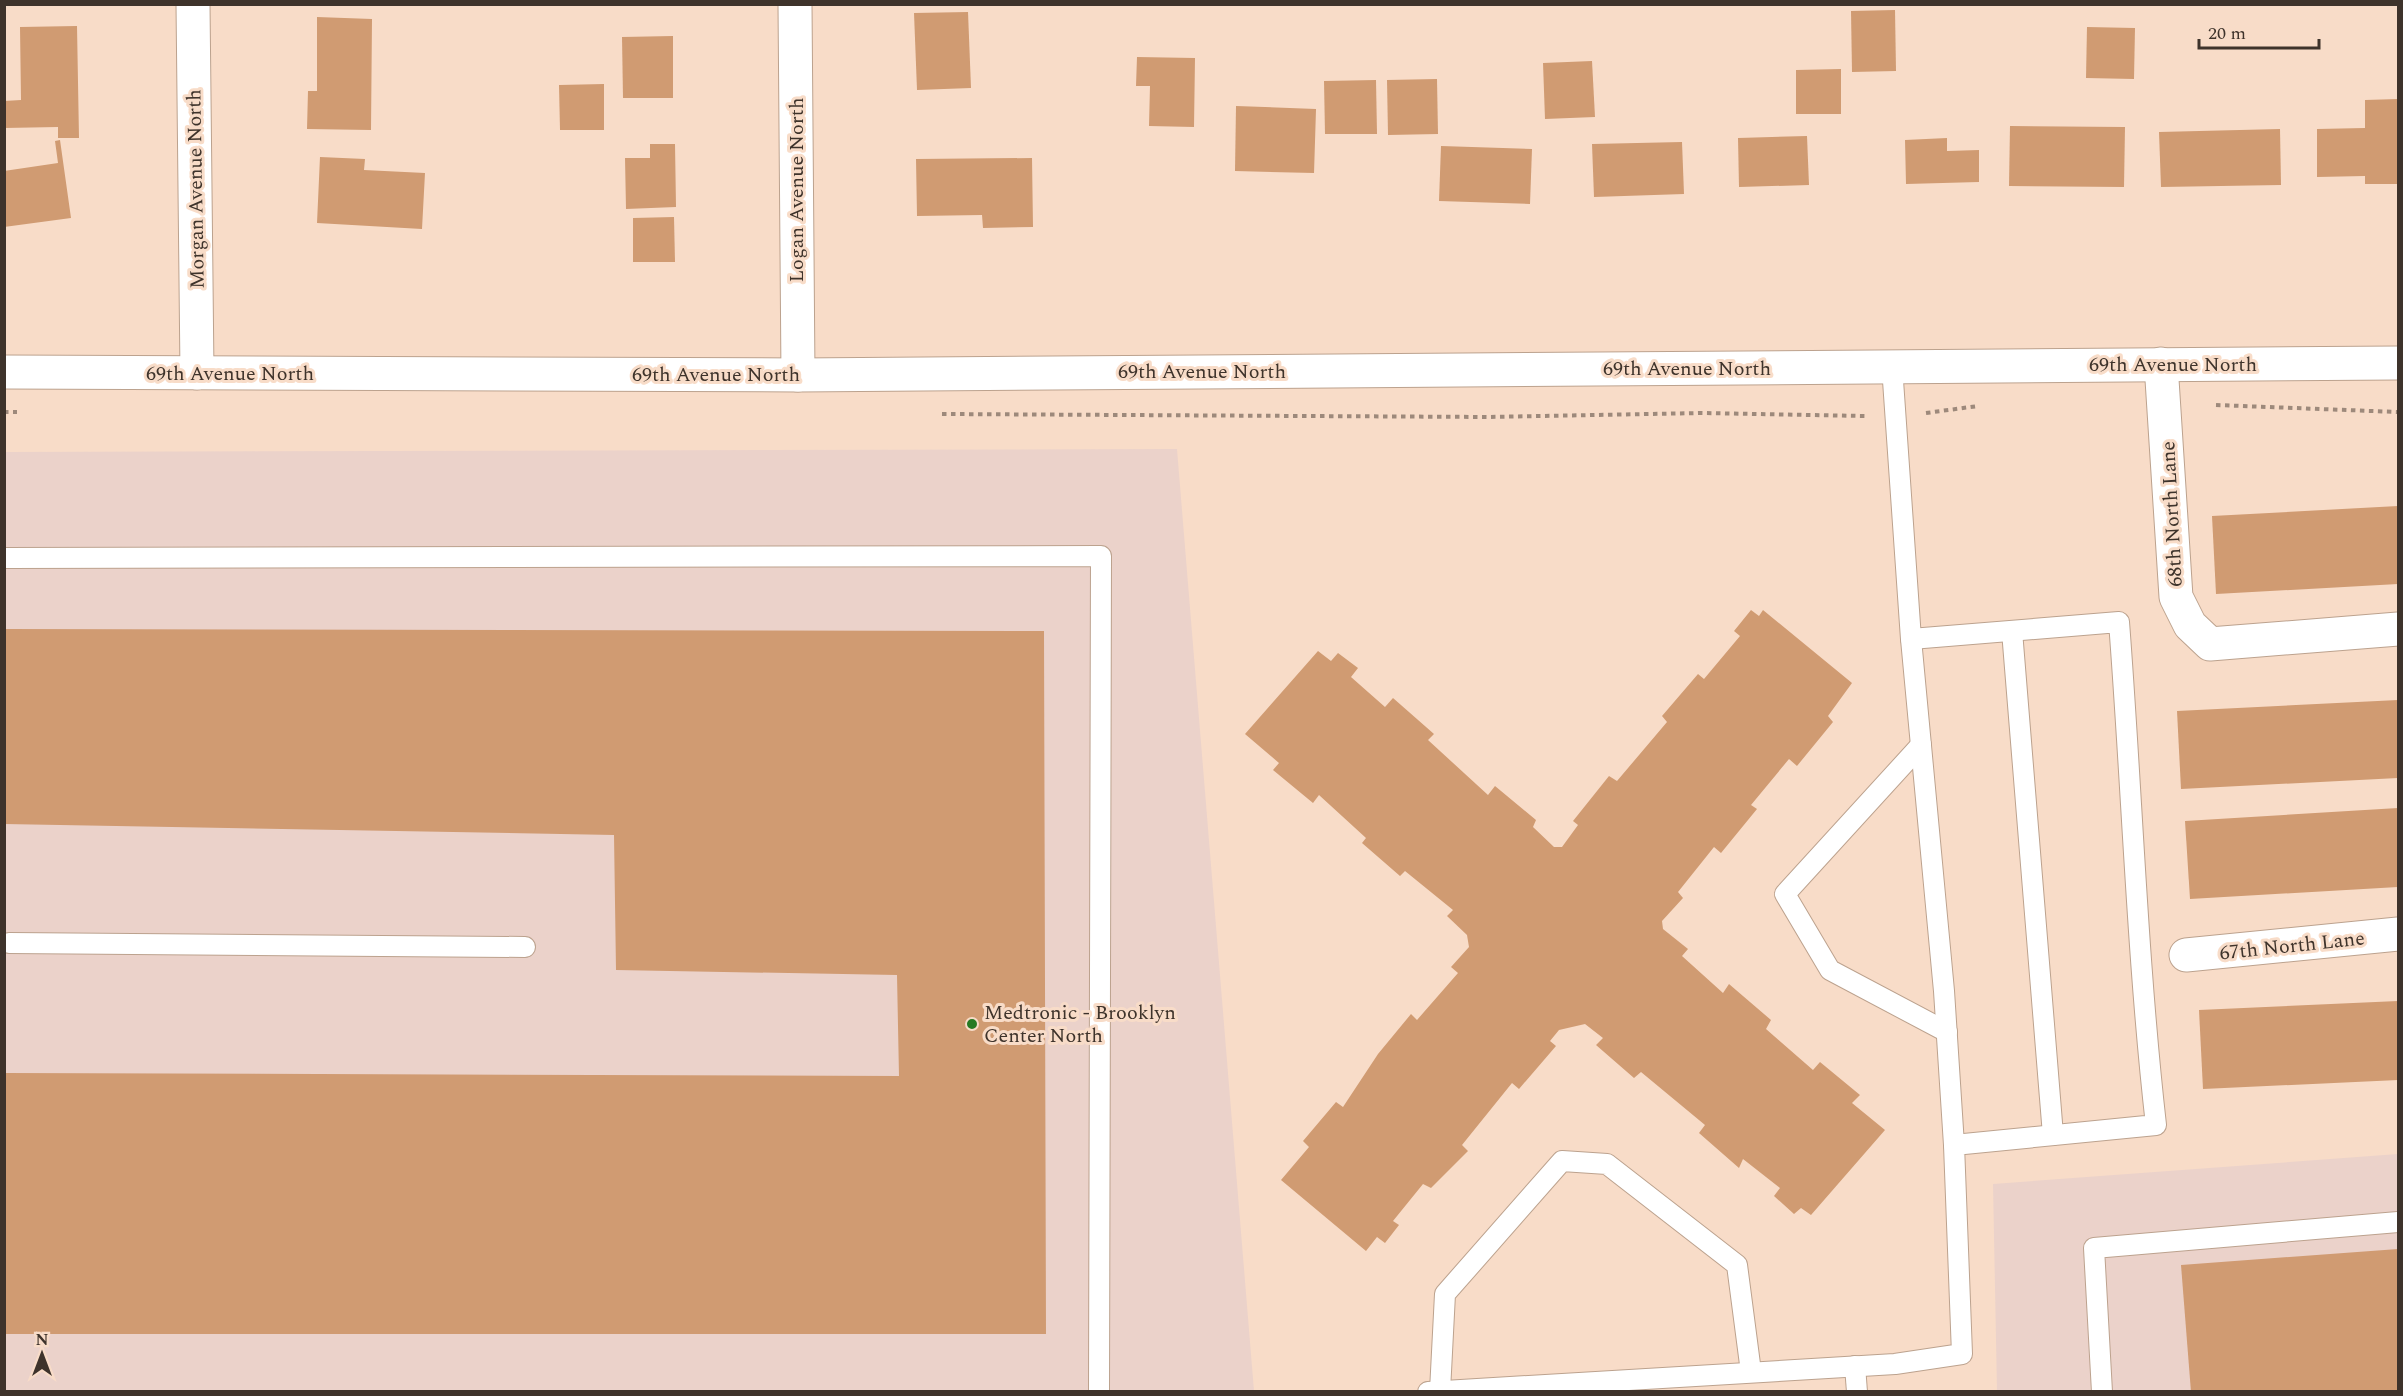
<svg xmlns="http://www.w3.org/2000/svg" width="2403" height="1396" viewBox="0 0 2403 1396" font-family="Spectral,serif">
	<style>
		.commercial { fill: #ebd2ca }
		.building { fill: #d09b72 }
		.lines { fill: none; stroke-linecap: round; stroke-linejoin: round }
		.service-casing { stroke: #bca28e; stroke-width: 22 }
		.minor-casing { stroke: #bca28e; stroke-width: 35 }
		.tertiary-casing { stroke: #bca28e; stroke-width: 35 }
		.path { stroke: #9d897b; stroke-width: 4; stroke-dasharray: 4.5 4.5; stroke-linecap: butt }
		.service { stroke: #fff; stroke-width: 20 }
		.minor { stroke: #fff; stroke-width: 33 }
		.tertiary { stroke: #fff; stroke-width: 33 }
		.poi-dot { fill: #277a24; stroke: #f8dcc8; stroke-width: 2 }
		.labels { text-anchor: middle; stroke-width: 6; stroke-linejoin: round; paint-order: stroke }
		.street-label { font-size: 20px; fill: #3e332b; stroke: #f8dcc8 }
		.poi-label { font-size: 20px; fill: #3e332b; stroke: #f8dcc8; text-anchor: start }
	</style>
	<rect width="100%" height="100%" fill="#f8dcc8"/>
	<g class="commercial">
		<polygon points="1177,449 1254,1391 5,1391 4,452"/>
		<polygon points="2398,1154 2398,1391 1997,1391 1993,1184"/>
	</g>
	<g class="building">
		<polygon points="1895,10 1896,71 1852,72 1851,11"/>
		<polygon points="968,12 971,88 917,90 914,13"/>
		<polygon points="317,17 372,19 371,130 307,129 308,91 317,91"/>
		<polygon points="77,26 79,138 58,138 58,127 4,128 4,101 21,100 20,27"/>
		<polygon points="2087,27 2135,28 2134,79 2086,78"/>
		<polygon points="673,36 673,98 623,98 622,37"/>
		<polygon points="1137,57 1195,58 1194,127 1149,126 1150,86 1136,86"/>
		<polygon points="1592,61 1595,117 1545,119 1543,63"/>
		<polygon points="1841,69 1841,114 1796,114 1796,70"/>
		<polygon points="1437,79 1438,134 1388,135 1387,80"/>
		<polygon points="1376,80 1377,134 1325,134 1324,81"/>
		<polygon points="604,84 604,130 560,130 559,85"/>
		<polygon points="2398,99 2398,184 2365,184 2365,176 2317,177 2317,129 2365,128 2365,100"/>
		<polygon points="1236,106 1316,109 1314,173 1235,171"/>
		<polygon points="2010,126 2125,127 2124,187 2009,186"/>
		<polygon points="2280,129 2281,185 2161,187 2159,132"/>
		<polygon points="1807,136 1809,185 1739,187 1738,138"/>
		<polygon points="1947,138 1947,151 1979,150 1979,182 1906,184 1905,140"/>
		<polygon points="60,140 71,218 4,227 4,171 58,163 55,141"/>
		<polygon points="1682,142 1684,194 1594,197 1592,144"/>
		<polygon points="650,144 675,144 676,207 626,209 625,158 650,158"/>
		<polygon points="1441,146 1532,149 1530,204 1439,201"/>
		<polygon points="320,157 365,159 364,170 425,173 422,229 317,223"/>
		<polygon points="1032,158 1033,227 983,228 982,215 917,216 916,159"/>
		<polygon points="674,217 675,262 633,262 633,218"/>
		<polygon points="2398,506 2398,584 2216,594 2212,516"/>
		<polygon points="1751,610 1759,616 1763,610 1852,683 1828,716 1833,722 1797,766 1789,759 1751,805 1757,809 1721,853 1714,847 1678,892 1683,898 1662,921 1663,929 1688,949 1682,956 1723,993 1729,984 1771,1020 1766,1029 1813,1070 1820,1062 1860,1095 1852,1103 1885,1130 1811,1215 1801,1208 1794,1214 1774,1196 1780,1188 1743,1159 1739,1168 1699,1133 1705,1125 1641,1072 1634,1078 1596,1045 1603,1038 1585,1024 1559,1030 1550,1041 1556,1046 1519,1089 1512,1083 1462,1145 1468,1151 1431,1188 1423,1184 1393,1221 1399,1225 1385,1243 1377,1237 1366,1251 1281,1180 1309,1147 1303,1141 1336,1102 1343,1107 1378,1054 1411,1014 1417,1020 1458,973 1451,967 1469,947 1467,935 1447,916 1453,910 1405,871 1400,876 1362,843 1366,838 1319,795 1313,803 1273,770 1279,763 1245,734 1318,651 1331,661 1338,653 1358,668 1351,677 1385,707 1393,698 1434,734 1428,740 1488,795 1495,786 1536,820 1533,827 1554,847 1562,847 1578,825 1573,821 1609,776 1617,781 1667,722 1662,716 1698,674 1704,679 1740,636 1734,631"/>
		<polygon points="4,629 1044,631 1046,1334 4,1334 4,1073 899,1076 897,975 616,970 614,835 4,824"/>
		<polygon points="2398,700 2398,778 2181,789 2177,711"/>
		<polygon points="2398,808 2398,887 2190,899 2185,821"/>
		<polygon points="2398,1001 2398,1080 2203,1089 2199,1010"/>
		<polygon points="2398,1249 2398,1392 2191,1392 2181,1265"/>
	</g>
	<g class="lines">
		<defs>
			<g id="service">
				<polyline points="4,558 1101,556 1099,1392"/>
				<polyline points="2012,631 2053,1135"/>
				<polyline points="1911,639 1944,991 1954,1145"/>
				<polyline points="1921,745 1785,894 1830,970 1947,1032"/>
				<polyline points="9,943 525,947"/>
				<polyline points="1855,1366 1857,1392"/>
				<polyline points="1440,1391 1445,1294 1562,1161 1607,1164 1737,1265 1751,1372"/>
				<path d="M 1428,1392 L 1895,1364 L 1962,1354 L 1954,1145 L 2156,1125 C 2137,958 2132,790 2119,622 L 1911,639 L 1892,366"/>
				<polyline points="2102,1392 2094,1248 2398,1222"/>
			</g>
			<g id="minor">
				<polyline points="193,4 197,373"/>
				<polyline points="795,4 798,375"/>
				<polyline points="2161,364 2176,597 2190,625 2210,644 2398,629"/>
				<polyline points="2186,955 2398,934"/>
			</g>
			<polyline id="tertiary" points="4,372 798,375 2398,363"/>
		</defs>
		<use href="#service" class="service-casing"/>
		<use href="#minor" class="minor-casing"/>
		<use href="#tertiary" class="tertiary-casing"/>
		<g class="path">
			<polyline points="2216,405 2398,412"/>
			<polyline points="4,412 17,412"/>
			<polyline points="1926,413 1978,406"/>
			<polyline points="942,414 1488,417 1702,413 1865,416"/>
		</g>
		<use href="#service" class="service"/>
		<use href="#minor" class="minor"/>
		<use href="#tertiary" class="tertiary"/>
	</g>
	<circle class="poi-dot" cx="972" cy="1024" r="6"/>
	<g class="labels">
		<g class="street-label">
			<text transform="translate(195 189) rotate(-91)" y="7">Morgan Avenue North</text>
			<text transform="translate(796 190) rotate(-90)" y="7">Logan Avenue North</text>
			<text x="2173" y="371">69th Avenue North</text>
			<text x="1687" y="375">69th Avenue North</text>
			<text x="1202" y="378">69th Avenue North</text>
			<text x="230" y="380">69th Avenue North</text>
			<text x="716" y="381">69th Avenue North</text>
			<text transform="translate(2171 514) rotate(-93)" y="7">68th North Lane</text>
			<text transform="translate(2292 945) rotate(-6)" y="7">67th North Lane</text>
		</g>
		<g class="poi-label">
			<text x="984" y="1019">Medtronic - Brooklyn<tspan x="984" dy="23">Center North</tspan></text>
		</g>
	</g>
	<rect width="2403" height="1396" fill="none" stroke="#3e332b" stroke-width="12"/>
	<g transform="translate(42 1354)" stroke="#f8dcc8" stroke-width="4.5" paint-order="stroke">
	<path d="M0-4.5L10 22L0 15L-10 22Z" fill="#3e332b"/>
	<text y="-9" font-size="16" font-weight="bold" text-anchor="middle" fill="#3e332b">N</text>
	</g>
	<path d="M2199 39v9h120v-9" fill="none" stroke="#3e332b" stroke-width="3"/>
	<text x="2208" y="39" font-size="18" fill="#3e332b" stroke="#f8dcc8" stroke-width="4.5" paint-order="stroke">20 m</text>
</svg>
